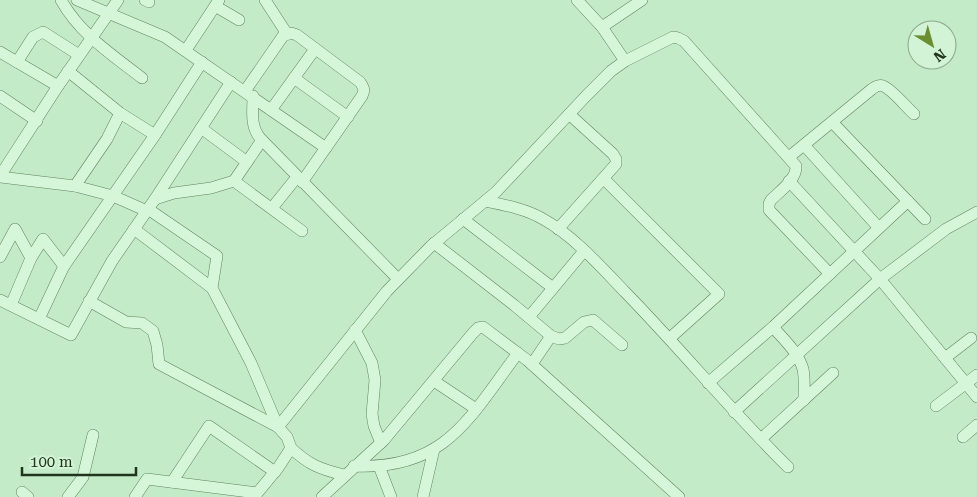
<svg xmlns="http://www.w3.org/2000/svg" width="977" height="497" viewBox="0 0 977 497" font-family="'Roboto Serif',serif">
	<style>
		.lines { fill: none; stroke-linecap: round; stroke-linejoin: round }
		.minor-casing { stroke: #5f845b; stroke-width: 12 }
		.minor { stroke: #d6f6d9; stroke-width: 11 }
	</style>
	<rect width="100%" height="100%" fill="#c3ebc7"/>
	<g class="lines">
		<defs>
			<g id="minor">
				<path d="M 61,0 C 80,34 111,54 142,78"/>
				<polyline points="77,0 165,37 326,148"/>
				<polyline points="145,0 149,2"/>
				<polyline points="265,0 287,34"/>
				<polyline points="577,0 602,27 625,61"/>
				<polyline points="215,6 239,20"/>
				<polyline points="602,27 642,0"/>
				<polyline points="186,50 219,0"/>
				<polyline points="0,52 58,86"/>
				<polyline points="17,62 33,37 43,32 79,55"/>
				<polyline points="68,71 120,113 155,135"/>
				<polyline points="294,78 348,117"/>
				<path d="M 245,91 L 283,36 L 291,33 L 297,35 L 360,82 C 364,88 365,90 362,96 L 302,182"/>
				<polyline points="0,96 37,121"/>
				<path d="M 253,96 C 253,111 250,126 260,138 L 398,279"/>
				<polyline points="271,110 315,49"/>
				<polyline points="832,122 925,219"/>
				<polyline points="201,128 247,162"/>
				<polyline points="804,145 879,228"/>
				<path d="M 789,157 L 872,89 C 875,87 879,84 883,86 C 893,90 906,107 914,114"/>
				<polyline points="0,176 58,86 118,0"/>
				<polyline points="0,177 75,186 113,196 147,211"/>
				<polyline points="604,179 719,294 670,338"/>
				<polyline points="234,181 302,231"/>
				<polyline points="789,181 880,279 977,397"/>
				<polyline points="75,186 107,139 120,113"/>
				<polyline points="155,199 174,193 211,188 234,181 262,140"/>
				<path d="M 485,201 C 505,205 526,209 543,219 C 574,236 601,267 625,292 C 681,349 731,411 788,467"/>
				<polyline points="272,208 297,177"/>
				<polyline points="148,209 217,256 212,288 251,363 278,427"/>
				<polyline points="463,219 553,288"/>
				<polyline points="134,229 212,288"/>
				<polyline points="558,229 616,164 616,159 613,154 569,114"/>
				<polyline points="434,243 514,305 551,336 559,339 565,338 584,322 593,320 622,345"/>
				<polyline points="0,257 15,229 31,258"/>
				<polyline points="0,300 71,335 112,261 155,199 231,82"/>
				<polyline points="89,301 126,322 142,323 153,331 157,345 159,364 278,427"/>
				<polyline points="11,305 31,258 43,239 64,266"/>
				<polyline points="529,317 584,251"/>
				<polyline points="39,319 64,266 155,135 202,62"/>
				<path d="M 773,327 C 784,340 798,352 803,369 C 805,378 804,390 804,400"/>
				<polyline points="355,330 372,363 375,380 372,414 374,426 381,443"/>
				<polyline points="945,358 971,338"/>
				<polyline points="532,364 551,336"/>
				<polyline points="434,381 476,409"/>
				<polyline points="708,383 773,327 908,201"/>
				<polyline points="936,406 977,375"/>
				<polyline points="734,412 880,279 946,229 977,212"/>
				<polyline points="963,437 977,425"/>
				<polyline points="761,439 833,373"/>
				<path d="M 291,448 C 309,465 320,469 344,475"/>
				<path d="M 354,466 C 446,470 469,418 518,353"/>
				<polyline points="379,466 391,497"/>
				<polyline points="172,482 209,426 275,472"/>
				<polyline points="22,492 28,497"/>
				<polyline points="68,497 83,477 93,435"/>
				<polyline points="135,497 147,479 257,493"/>
				<path d="M 254,497 L 278,468 L 291,448 L 287,437 L 278,427 L 387,291 L 431,246 L 496,192 L 586,96 L 611,71 L 625,61 L 673,37 L 678,38 L 684,41 L 796,166 C 797,179 780,191 771,200 L 769,204 L 769,210 L 830,274"/>
				<polyline points="322,497 384,440 473,333 478,328 483,327 527,360 679,497"/>
				<polyline points="423,497 434,449"/>
			</g>
		</defs>
		<use href="#minor" class="minor-casing"/>
		<use href="#minor" class="minor"/>
	</g>
	<g transform="translate(932 45) rotate(143)"><circle r="24" fill="#d2f3d5" stroke="#8ba78c"/>
	<path d="M0-4L9 19L0 12L-9 19Z" fill="#6a8e30"/>
	<text y="-8" font-size="14" font-weight="bold" text-anchor="middle" fill="#21351e">N</text>
	</g>
	<path d="M22 467v8h114v-8" fill="none" stroke="#21351e" stroke-width="2.5"/>
	<text x="30" y="467" font-size="15" fill="#21351e" stroke="#d2f3d5" stroke-width="4" paint-order="stroke">100 m</text>
</svg>
